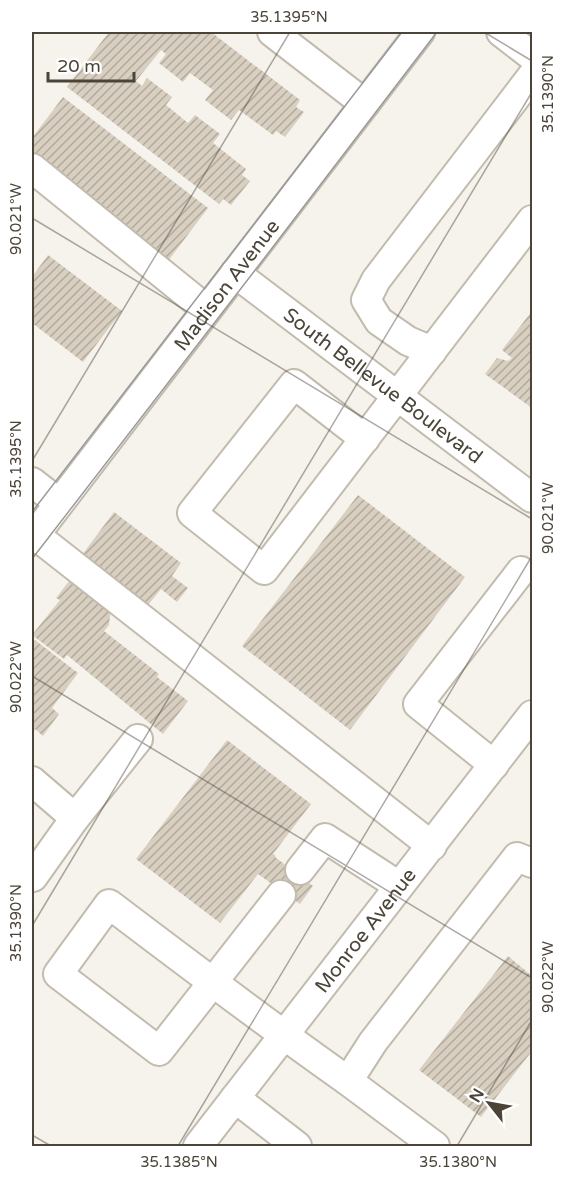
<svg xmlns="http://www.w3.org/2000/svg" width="564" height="1178" viewBox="0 0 564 1178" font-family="'Varela Round',sans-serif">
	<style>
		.building { fill: url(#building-hatch) }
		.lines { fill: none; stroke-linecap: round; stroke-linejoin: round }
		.minor-casing { stroke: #c2bbae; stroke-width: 32 }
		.minor { stroke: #fff; stroke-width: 28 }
		.tram { stroke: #9a9a9a; stroke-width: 1.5 }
		.ticks { fill: none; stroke: #4b4439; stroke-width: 1.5; stroke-opacity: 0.45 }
		.labels { text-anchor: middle; stroke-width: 4.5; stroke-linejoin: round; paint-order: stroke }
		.street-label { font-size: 20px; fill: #4b4439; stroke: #fff }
		.neatline { fill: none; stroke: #4b4439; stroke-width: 2 }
		.ticks-label { font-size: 15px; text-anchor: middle; fill: #4b4439 }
	</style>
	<defs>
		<pattern id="building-hatch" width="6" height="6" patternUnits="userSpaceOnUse" patternTransform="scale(1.5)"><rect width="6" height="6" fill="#d8cfc1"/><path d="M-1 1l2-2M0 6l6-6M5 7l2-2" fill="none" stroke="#b1aa9e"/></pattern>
	</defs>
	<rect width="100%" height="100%" fill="#f6f3ec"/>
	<g class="building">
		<polygon points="109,32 211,32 300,100 296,107 304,112 285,137 276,131 273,135 239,110 231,120 205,100 213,90 190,73 183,82 159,63 166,54 161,50 136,81 142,86 147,78 172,97 166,105 188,123 195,115 220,134 213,143 246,169 242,175 250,181 231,205 223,199 219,204 67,87"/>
		<polygon points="63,97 208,208 168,261 32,157 32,138"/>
		<polygon points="48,255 122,311 83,362 32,323 32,277"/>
		<polygon points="532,311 532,408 485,374 497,358 508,361 512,358 502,350"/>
		<polygon points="358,495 465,577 350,730 242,646"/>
		<polygon points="114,512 181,563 172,576 188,588 177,602 161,589 148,605 82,555"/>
		<polygon points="73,576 111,605 109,625 104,631 159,674 157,677 188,701 163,734 67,655 64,659 32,635 60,600 56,598"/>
		<polygon points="35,640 78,673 52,708 59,714 43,736 35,729 32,734 32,645"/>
		<polygon points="227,740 311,804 273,854 276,856 275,857 313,886 300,904 258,874 220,923 136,859"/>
		<polygon points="508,956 532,976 532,1051 481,1117 419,1070"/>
	</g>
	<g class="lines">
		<defs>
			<g id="minor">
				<polyline points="272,32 365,104"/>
				<polyline points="501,32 532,56"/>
				<polyline points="32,168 206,309"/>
				<path id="s1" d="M 235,273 L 532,498"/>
				<polyline points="432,351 408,341 379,321 366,300 376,280 532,76"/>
				<polyline points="365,439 294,384 192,513 264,570 532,220"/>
				<polyline points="32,482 59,503"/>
				<polyline points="35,535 432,846"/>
				<path id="s2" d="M 32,539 L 420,32"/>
				<polyline points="494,765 418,704 521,571"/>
				<polyline points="32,781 75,818 33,877 32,876"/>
				<polyline points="75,818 138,739"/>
				<polyline points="300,870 325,838 399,886"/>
				<path d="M 281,895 L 159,1051 L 58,974 L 109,904 C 188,964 267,1024 348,1081"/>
				<polyline points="235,1098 297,1146"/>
				<path id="s3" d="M 198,1146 L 532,715"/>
				<polyline points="435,1146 348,1081 373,1042 517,857 532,863"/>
			</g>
		</defs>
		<use href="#minor" class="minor-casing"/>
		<use href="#minor" class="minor"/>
		<g class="tram">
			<polyline points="32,512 402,32"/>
			<polyline points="32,559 266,256 437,32"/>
		</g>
	</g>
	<path class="ticks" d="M 484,32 L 532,61M 32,218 L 532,519M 32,461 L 290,32M 32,676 L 532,978M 32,926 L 532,92M 32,1135 L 51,1146M 178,1146 L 532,556M 457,1146 L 532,1020"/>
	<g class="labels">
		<g class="street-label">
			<text dy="7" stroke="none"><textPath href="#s2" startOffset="320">Madison Avenue</textPath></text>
			<text dy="7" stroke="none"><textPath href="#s1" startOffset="186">South Bellevue Boulevard</textPath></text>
			<text dy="7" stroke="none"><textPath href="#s3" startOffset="273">Monroe Avenue</textPath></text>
		</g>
	</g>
	<rect width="564" height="1178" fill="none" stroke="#ffffff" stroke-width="66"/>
	<g transform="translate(489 1103) rotate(301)" stroke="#ffffff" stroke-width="4.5" paint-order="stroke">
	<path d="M0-4.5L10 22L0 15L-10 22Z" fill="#4b4439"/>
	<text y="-9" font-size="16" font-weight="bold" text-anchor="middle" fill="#4b4439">N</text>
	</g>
	<path d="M48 72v9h86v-9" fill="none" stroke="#4b4439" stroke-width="3"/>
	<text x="57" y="72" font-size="18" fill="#4b4439" stroke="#ffffff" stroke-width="4.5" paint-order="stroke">20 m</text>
	<rect x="33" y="33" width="498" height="1112" class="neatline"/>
	<g class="ticks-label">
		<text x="289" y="22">35.1395°N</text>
		<text transform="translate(548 94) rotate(-90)" y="5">35.1390°N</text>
		<text transform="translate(16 219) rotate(-90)" y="5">90.021°W</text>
		<text transform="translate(16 459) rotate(-90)" y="5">35.1395°N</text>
		<text transform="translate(548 518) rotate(-90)" y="5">90.021°W</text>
		<text transform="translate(16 677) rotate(-90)" y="5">90.022°W</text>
		<text transform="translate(16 923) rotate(-90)" y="5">35.1390°N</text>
		<text transform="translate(548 977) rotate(-90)" y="5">90.022°W</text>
		<text x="179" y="1167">35.1385°N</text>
		<text x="458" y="1167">35.1380°N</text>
	</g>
</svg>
